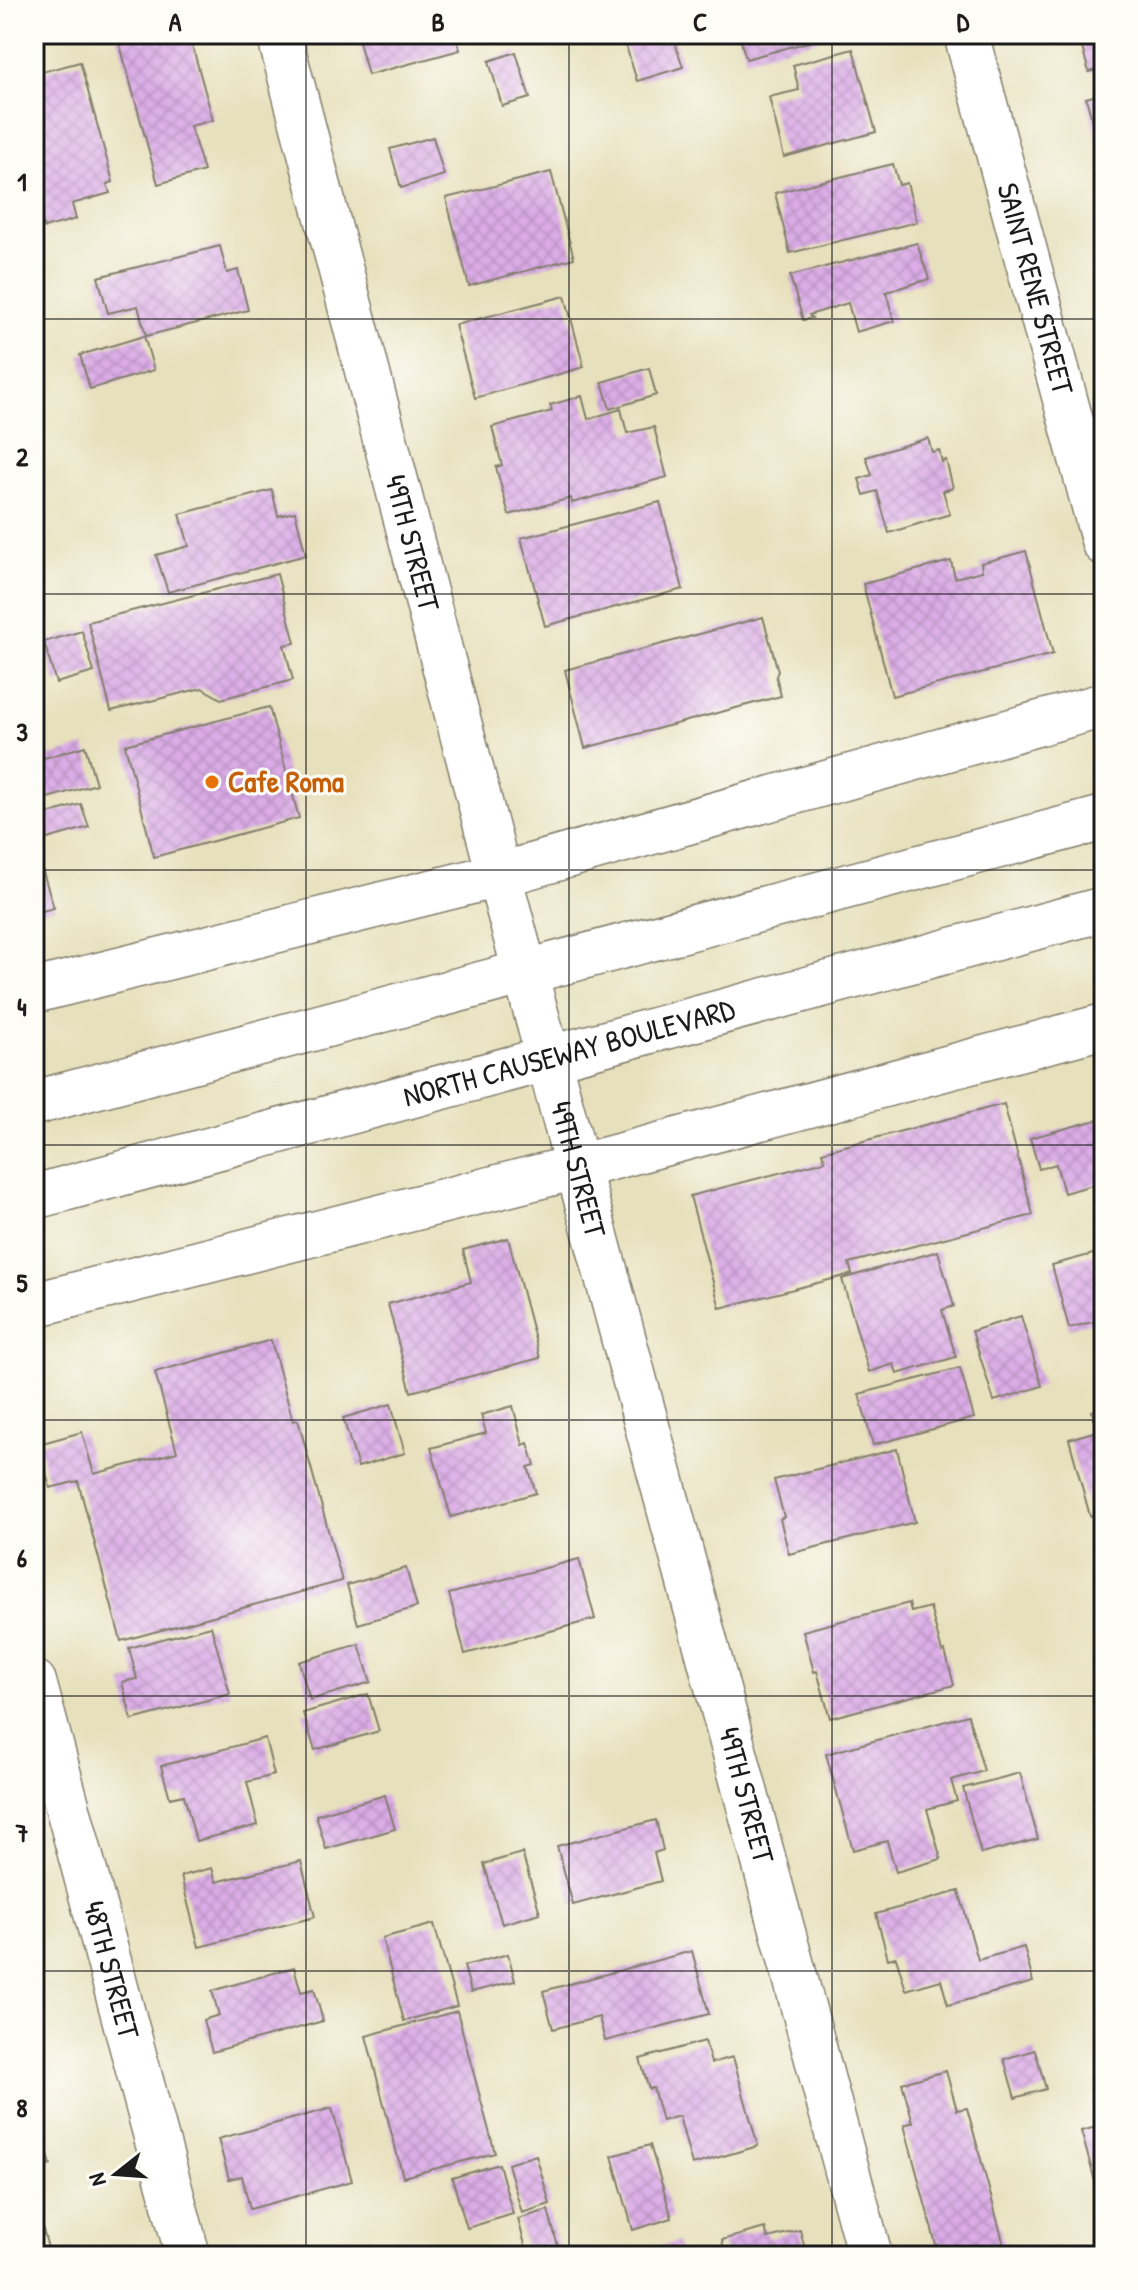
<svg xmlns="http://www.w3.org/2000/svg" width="1138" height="2290" viewBox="0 0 1138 2290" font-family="'Patrick Hand',sans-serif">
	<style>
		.building { fill: url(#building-cross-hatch) }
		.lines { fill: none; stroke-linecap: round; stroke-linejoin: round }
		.minor-casing { stroke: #827e6c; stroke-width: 47 }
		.highway-casing { stroke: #827e6c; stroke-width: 47 }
		.minor { stroke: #fff; stroke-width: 44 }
		.highway { stroke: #fff; stroke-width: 44 }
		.grid { fill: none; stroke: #1c1c1c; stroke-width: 2; stroke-opacity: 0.55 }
		.food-dot { fill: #e8710a; stroke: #fdfcf7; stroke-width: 3 }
		.labels { text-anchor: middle; stroke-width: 6; stroke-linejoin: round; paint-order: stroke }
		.street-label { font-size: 30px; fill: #1c1c1c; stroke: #fdfcf7 }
		.food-label { font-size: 30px; font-weight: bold; fill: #c56008; stroke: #fdfcf7; text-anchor: start }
		.neatline { fill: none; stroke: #1c1c1c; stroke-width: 3 }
		.grid-label { font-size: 26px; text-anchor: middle; font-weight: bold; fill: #1c1c1c }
	</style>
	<defs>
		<pattern id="building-cross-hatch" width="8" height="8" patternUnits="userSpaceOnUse" patternTransform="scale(2)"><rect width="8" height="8" fill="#dbace6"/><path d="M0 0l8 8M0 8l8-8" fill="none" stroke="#bb93c5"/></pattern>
	</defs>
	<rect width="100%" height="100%" fill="#fdfcf7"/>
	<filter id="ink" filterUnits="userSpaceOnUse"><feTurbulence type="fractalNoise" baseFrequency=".0125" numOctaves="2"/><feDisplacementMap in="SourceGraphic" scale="16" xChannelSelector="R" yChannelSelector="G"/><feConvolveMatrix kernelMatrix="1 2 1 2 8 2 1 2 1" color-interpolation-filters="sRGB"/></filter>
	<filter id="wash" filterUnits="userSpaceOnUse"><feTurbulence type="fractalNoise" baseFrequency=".006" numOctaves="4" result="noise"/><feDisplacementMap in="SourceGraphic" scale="32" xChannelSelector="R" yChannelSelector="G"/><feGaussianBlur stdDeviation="1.8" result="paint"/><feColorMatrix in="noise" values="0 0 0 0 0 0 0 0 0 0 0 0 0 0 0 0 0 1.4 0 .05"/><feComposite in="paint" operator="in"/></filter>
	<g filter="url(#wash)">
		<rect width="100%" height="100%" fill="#e7e0bc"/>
		<g id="blocks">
			<g class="building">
				<polygon points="117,34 189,34 213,120 190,126 204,171 158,184"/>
				<polygon points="357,34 456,34 460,50 368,75"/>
				<polygon points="668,34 672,34 683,67 637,81 626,46"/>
				<polygon points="739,34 834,34 834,35 746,59"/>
				<polygon points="1078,34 1104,34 1104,68 1089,72"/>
				<polygon points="853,49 876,132 784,157 769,97 799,90 793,65"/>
				<polygon points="516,52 530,98 502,106 489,61"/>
				<polygon points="80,62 113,182 107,184 110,193 72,204 76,219 44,228 34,191 34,74"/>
				<polygon points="1104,93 1104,161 1103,161 1086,98"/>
				<polygon points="433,137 444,175 401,188 390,149"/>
				<polygon points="893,164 899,185 907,183 917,222 790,253 775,193"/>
				<polygon points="551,172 574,258 469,286 446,198"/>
				<polygon points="917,243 929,279 886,292 894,321 856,332 848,303 809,315 812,318 803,320 790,276"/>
				<polygon points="220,246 227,273 238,270 248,310 146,336 138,306 108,313 98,277"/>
				<polygon points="565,296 584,367 475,398 455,325"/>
				<polygon points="144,336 154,370 90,389 80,355"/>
				<polygon points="649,368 656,395 610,409 602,382"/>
				<polygon points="582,396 588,419 621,409 627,433 654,427 667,477 572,503 571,498 509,515 496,467 502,465 492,427 552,411 550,405"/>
				<polygon points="928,438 932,452 939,450 942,462 946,460 953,488 943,491 950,514 889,533 877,491 864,495 859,479 872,475 866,457"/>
				<polygon points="272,490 278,516 295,512 306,555 168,592 156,555 189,546 180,514"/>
				<polygon points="660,502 683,589 545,626 521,538"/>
				<polygon points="1026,551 1053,654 892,696 863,584 951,561 955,578 982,571 981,563"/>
				<polygon points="277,574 295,643 284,645 293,680 221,699 202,688 111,711 88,622"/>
				<polygon points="763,617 778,671 776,676 781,696 585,748 565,670"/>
				<polygon points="82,631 94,672 56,683 44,642"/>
				<polygon points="269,707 299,818 154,857 125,745"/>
				<polygon points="85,746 96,784 34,802 34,761"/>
				<polygon points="81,804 89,827 44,840 37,817"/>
				<polygon points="34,843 54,908 34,913"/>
				<polygon points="1004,1104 1033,1215 849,1263 852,1274 720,1308 690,1196 825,1161 822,1152"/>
				<polygon points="1104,1118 1104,1182 1064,1193 1056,1164 1039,1169 1030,1138"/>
				<polygon points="508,1238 540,1358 411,1392 388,1304 471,1282 463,1250"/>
				<polygon points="938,1251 954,1306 942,1310 956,1357 897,1374 894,1364 869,1372 842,1279"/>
				<polygon points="1104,1251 1104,1319 1069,1328 1052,1265"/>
				<polygon points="1021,1316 1042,1386 994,1401 972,1331"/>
				<polygon points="271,1340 293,1421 298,1420 342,1581 121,1641 78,1481 50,1488 39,1444 82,1432 94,1474 177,1452 155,1372"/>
				<polygon points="960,1368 974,1418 873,1445 859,1394"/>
				<polygon points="391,1404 405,1453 358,1467 343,1418"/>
				<polygon points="513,1406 523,1445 528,1443 535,1465 528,1467 536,1493 451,1517 431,1448 486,1433 481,1415"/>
				<polygon points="1104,1408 1104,1513 1090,1516 1069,1439 1097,1431 1092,1411"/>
				<polygon points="897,1449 915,1522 789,1554 780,1519 784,1517 774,1480"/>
				<polygon points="579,1559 595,1619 465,1654 449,1594"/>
				<polygon points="406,1568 417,1607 358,1624 347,1585"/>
				<polygon points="909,1603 911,1612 930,1607 942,1652 945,1651 954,1685 830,1718 817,1671 814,1672 803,1631"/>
				<polygon points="211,1626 230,1694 132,1720 122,1682 137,1679 129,1648"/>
				<polygon points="359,1644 371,1682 310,1700 299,1662"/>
				<polygon points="368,1694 379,1731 315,1750 303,1713"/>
				<polygon points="968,1715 984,1771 951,1780 957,1801 927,1809 941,1859 896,1872 887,1841 853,1850 826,1754"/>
				<polygon points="265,1738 274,1775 247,1782 258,1825 196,1841 184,1795 170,1798 161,1766"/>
				<polygon points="1020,1773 1038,1839 981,1854 963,1788"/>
				<polygon points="385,1795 395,1829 326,1849 316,1815"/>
				<polygon points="656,1820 663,1850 654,1853 661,1881 573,1905 557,1846"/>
				<polygon points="522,1853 540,1913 502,1924 484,1864"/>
				<polygon points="301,1861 315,1917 199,1947 181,1876 212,1868 216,1882"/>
				<polygon points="959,1891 978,1960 1024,1947 1033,1982 948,2005 941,1980 906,1990 896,1957 888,1959 876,1914"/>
				<polygon points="434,1924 457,2006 404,2021 382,1938"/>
				<polygon points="692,1951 709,2014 605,2041 599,2017 553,2029 543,1991"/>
				<polygon points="508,1954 515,1981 471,1992 464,1966"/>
				<polygon points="294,1967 301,1992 314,1989 323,2021 212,2052 203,2020 219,2015 212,1991"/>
				<polygon points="457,2011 495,2153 403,2177 366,2036"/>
				<polygon points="705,2041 711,2063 733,2057 758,2146 692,2165 679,2116 662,2121 653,2088 649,2089 640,2059"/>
				<polygon points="1035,2050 1046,2089 1015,2098 1004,2059"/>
				<polygon points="946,2071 957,2110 967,2108 1007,2256 939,2256 904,2125 913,2122 902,2083"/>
				<polygon points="34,2106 51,2165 34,2170"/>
				<polygon points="332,2108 352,2181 250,2209 242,2176 229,2179 218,2139"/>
				<polygon points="1104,2125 1104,2210 1103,2210 1081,2131"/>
				<polygon points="650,2145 672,2218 633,2230 612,2156"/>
				<polygon points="536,2155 550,2204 522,2213 508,2164"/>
				<polygon points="499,2164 513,2214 467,2228 452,2178"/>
				<polygon points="34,2197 50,2255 47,2256 34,2256"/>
				<polygon points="548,2210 559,2250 540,2256 528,2256 518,2219"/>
				<polygon points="765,2228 768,2238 800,2230 807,2256 726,2256 722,2240"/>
				<polygon points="677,2242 681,2256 629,2256 629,2255"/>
			</g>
		</g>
	</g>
	<g filter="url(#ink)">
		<use href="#blocks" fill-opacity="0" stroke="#827e6c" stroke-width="2"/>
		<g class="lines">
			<defs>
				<g id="minor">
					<path id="s1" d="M 279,34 L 499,875 L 870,2256"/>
					<path id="s2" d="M 966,34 L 1104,543"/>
					<polyline points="34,991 499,875 1104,705"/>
					<polyline points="34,1305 577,1167 1104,1026"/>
					<path id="s3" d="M 34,1682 L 188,2256"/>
				</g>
				<g id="highway">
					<polyline points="34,1103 1104,818"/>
					<path id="s4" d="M 34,1197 L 1104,909"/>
				</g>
			</defs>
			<use href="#minor" class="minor-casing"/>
			<use href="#highway" class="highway-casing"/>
			<use href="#minor" class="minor"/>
			<use href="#highway" class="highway"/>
		</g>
	</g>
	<path class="grid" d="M 306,34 L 306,2256M 569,34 L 569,2256M 832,34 L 832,2256M 34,319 L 1104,319M 34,594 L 1104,594M 34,870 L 1104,870M 34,1145 L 1104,1145M 34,1420 L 1104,1420M 34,1696 L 1104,1696M 34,1971 L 1104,1971"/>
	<circle class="food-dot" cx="212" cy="782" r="8"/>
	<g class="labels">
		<g class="street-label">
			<text dy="10" stroke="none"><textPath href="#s2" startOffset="264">SAINT RENE STREET</textPath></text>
			<text dy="10" stroke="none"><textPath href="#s1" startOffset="526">49TH STREET</textPath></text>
			<text dy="10" stroke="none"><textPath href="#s4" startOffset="554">NORTH CAUSEWAY BOULEVARD</textPath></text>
			<text dy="10" stroke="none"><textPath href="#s1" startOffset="1174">49TH STREET</textPath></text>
			<text dy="10" stroke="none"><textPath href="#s1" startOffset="1822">49TH STREET</textPath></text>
			<text dy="10" stroke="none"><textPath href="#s3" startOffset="298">48TH STREET</textPath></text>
		</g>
		<g class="food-label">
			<text x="228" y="792">Cafe Roma</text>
		</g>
	</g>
	<rect width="1138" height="2290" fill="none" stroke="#fdfcf7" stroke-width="88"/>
	<g transform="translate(116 2174) rotate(253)" stroke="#fdfcf7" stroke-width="6" paint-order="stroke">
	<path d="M0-6L14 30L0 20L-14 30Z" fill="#1c1c1c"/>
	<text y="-12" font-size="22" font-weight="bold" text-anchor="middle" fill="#1c1c1c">N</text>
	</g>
	<rect x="44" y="44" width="1050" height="2202" class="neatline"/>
	<g class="grid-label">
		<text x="175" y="31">A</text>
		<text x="438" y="31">B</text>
		<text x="700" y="31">C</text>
		<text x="963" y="31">D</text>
		<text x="22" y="191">1</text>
		<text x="22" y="466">2</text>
		<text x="22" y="741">3</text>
		<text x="22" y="1016">4</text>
		<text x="22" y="1292">5</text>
		<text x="22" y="1567">6</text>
		<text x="22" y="1842">7</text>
		<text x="22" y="2117">8</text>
	</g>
</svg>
